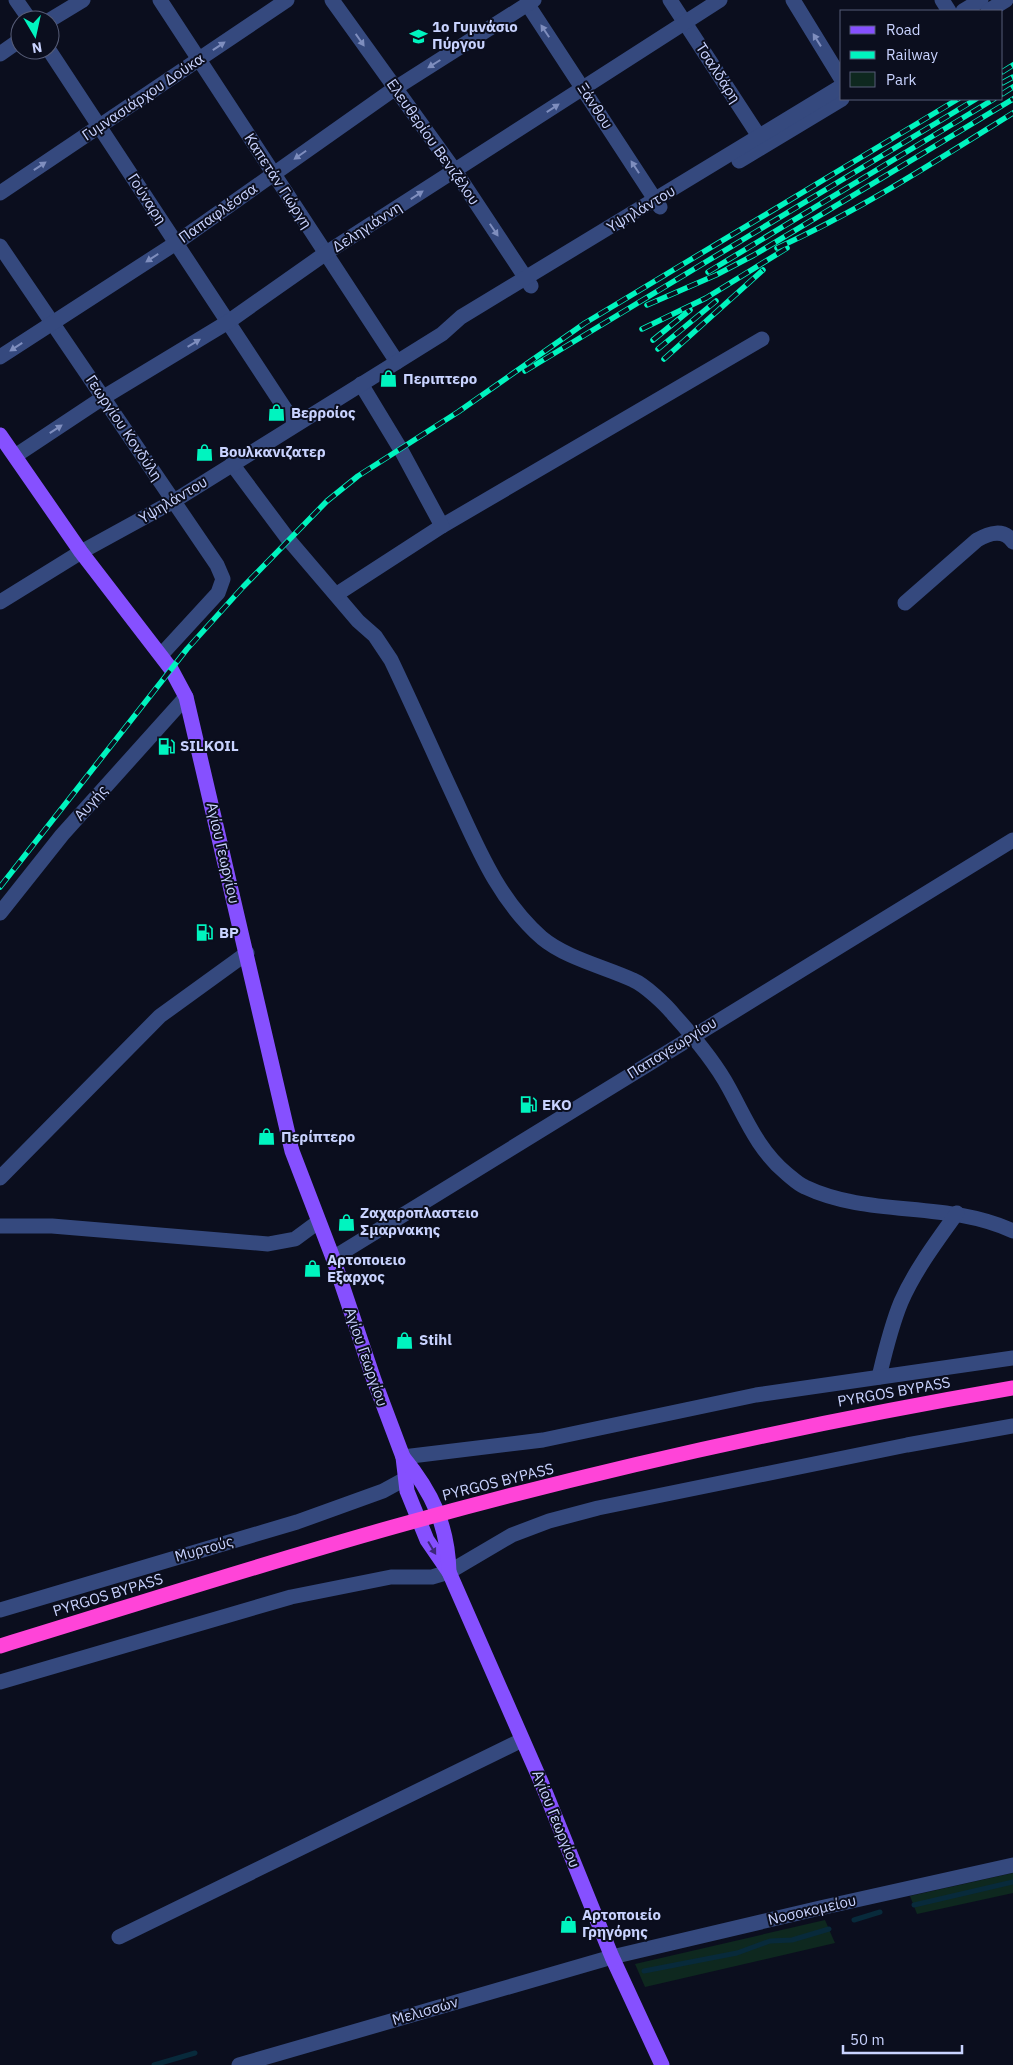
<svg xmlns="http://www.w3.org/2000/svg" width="1013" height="2065" viewBox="0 0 1013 2065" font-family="'IBM Plex Sans',sans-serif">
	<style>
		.green { fill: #0e281f }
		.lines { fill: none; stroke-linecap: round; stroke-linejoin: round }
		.stream { stroke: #082a3b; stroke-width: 5 }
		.minor { stroke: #35497e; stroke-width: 15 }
		.major { stroke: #8650ff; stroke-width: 15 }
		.highway { stroke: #ff44d8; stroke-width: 15 }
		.rail-casing { stroke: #00f4bf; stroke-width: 5.5 }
		.rail { stroke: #0b0e1e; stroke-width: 4; stroke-dasharray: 11; stroke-linecap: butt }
		.oneway { fill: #7f8ebe }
		.oneway2 { fill: #3c2878 }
		.labels { text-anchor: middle; stroke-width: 4; stroke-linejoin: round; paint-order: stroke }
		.poi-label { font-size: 15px; font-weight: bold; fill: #c9d3ff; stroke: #0b0e1e; text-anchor: start }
		.street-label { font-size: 15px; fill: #c9d3ff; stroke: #0b0e1e }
	</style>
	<rect width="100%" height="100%" fill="#0b0e1e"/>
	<g class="green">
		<polygon points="1013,1873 1013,1893 917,1914 910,1896"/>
		<polygon points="825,1920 835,1943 645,1987 635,1964"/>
	</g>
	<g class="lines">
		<g class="stream">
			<polyline points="914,1905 1013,1882"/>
			<polyline points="854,1920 880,1912"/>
			<polyline points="644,1971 737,1953 770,1941 792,1940 829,1929"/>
			<polyline points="154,2065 195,2053"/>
		</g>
		<g class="minor">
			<polyline points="16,0 30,20"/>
			<polyline points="160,0 397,362"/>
			<polyline points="332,0 455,171 531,286"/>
			<polyline points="670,0 764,144"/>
			<polyline points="793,0 842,80"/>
			<polyline points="942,0 949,11"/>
			<polyline points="528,5 660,207"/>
			<polyline points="963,11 981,0"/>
			<polyline points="988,11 1006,0"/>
			<polyline points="50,20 83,0"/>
			<polyline points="49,50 295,424"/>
			<polyline points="0,54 20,40"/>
			<polyline points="739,161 842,99"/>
			<polyline points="0,193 287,0"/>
			<polyline points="0,246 217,565 223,579 218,593 161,655"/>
			<polyline points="0,357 176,243 394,89 534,0"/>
			<polyline points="15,456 104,397 228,322 326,253 720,0"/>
			<path d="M 232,464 L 288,539 L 358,621 L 375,636 L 391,660 C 413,706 434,754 456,801 C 479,851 499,900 542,938 C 566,958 605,967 633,980 C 645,985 666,1005 674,1015 C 694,1037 715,1062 729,1088 C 746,1119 758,1150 787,1174 C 792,1178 798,1184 805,1187 C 870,1218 946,1200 1013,1231"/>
			<polyline points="442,526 762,339"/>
			<polyline points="337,594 442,526 401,450 361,384"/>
			<polyline points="0,602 81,552 174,501 442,334 461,317 842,86"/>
			<path d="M 905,603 L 977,540 C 989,533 1004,528 1013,542"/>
			<polyline points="0,913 62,835 186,697"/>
			<polyline points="0,1178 160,1016 247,953"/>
			<polyline points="0,1226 52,1226 268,1244 295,1239 318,1222"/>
			<polyline points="333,1258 1013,840"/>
			<path d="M 879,1377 C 885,1352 891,1326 901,1302 C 915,1270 937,1241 957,1213"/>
			<polyline points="403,1457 543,1440 756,1395 1013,1358"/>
			<polyline points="0,1610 297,1522 383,1491 405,1479"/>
			<polyline points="0,1682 291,1597 391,1577 432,1577 449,1572 512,1535 549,1521 598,1508 907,1445 1013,1426"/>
			<polyline points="119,1937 522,1740"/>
			<polyline points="239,2065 612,1957 820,1908 1013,1865"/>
		</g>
		<g class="major">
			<polyline points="0,435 81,552 171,669 186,697 292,1151 333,1258 374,1380 403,1457 407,1491 427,1540 449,1572 542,1784 612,1957 662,2065"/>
			<path d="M 403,1457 C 432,1492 448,1526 449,1572"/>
		</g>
		<path class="highway" d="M 0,1646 C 131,1606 261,1564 393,1527 C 597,1470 804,1424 1013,1388"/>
		<defs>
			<g id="rail">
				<polyline points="1002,72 1013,65"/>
				<polyline points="1002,83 1013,77"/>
				<polyline points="1002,94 1013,87"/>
				<path d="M 777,248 C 859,211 936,161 1013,113"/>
				<polyline points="708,272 994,99"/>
				<polyline points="647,305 716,275 754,255 1013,99"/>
				<polyline points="642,329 706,298 787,248"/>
				<polyline points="653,340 690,310"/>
				<polyline points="658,349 716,301"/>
				<polyline points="664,359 763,270"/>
				<polyline points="525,371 976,99"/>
				<polyline points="0,887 187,649 243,587 327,501 358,476 458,412 585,323 958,99"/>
			</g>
		</defs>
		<use href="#rail" class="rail-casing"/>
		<use href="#rail" class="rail"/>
	</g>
	<defs><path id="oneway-solid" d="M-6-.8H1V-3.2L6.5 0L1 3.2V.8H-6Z" transform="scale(1.25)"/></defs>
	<g class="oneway">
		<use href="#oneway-solid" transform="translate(545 31) rotate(-124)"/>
		<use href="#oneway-solid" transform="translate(360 40) rotate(55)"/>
		<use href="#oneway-solid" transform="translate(817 40) rotate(-122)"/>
		<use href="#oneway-solid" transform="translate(219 46) rotate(-34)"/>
		<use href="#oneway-solid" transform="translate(434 64) rotate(148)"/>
		<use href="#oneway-solid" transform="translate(553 108) rotate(-33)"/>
		<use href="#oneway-solid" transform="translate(300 155) rotate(145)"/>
		<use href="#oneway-solid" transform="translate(40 166) rotate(-34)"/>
		<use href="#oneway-solid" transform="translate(635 167) rotate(-123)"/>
		<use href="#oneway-solid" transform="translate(417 195) rotate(-33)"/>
		<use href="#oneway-solid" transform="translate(494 230) rotate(56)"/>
		<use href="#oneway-solid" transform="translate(152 258) rotate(147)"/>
		<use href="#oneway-solid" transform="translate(194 343) rotate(-31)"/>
		<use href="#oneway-solid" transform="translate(16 347) rotate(147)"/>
		<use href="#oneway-solid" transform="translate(56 429) rotate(-33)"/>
	</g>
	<use class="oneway2" href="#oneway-solid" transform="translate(432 1548) rotate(59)"/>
	<defs>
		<symbol id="school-bare" viewBox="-9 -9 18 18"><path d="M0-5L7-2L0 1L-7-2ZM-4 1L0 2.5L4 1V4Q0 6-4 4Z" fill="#00f4bf" stroke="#0b0e1e" stroke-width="2.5" paint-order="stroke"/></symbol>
		<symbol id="shop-bare" viewBox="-9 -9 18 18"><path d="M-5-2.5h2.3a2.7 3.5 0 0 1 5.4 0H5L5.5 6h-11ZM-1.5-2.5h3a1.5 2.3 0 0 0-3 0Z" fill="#00f4bf" stroke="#0b0e1e" stroke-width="2.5" paint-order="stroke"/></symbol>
		<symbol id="fuel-bare" viewBox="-9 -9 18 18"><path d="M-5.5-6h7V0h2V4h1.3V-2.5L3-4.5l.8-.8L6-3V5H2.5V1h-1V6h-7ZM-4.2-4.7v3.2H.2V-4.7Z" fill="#00f4bf" stroke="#0b0e1e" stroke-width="2.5" paint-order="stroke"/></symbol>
	</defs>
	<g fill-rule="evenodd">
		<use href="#school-bare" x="406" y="24" width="25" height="25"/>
		<use href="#shop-bare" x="376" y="366" width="25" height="25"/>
		<use href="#shop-bare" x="264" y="400" width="25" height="25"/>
		<use href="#shop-bare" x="192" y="440" width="25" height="25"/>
		<use href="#fuel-bare" x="154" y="734" width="25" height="25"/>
		<use href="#fuel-bare" x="192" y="920" width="25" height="25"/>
		<use href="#fuel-bare" x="516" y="1092" width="25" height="25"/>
		<use href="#shop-bare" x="254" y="1124" width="25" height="25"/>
		<use href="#shop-bare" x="334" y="1210" width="25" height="25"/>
		<use href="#shop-bare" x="300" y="1256" width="25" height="25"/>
		<use href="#shop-bare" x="392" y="1328" width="25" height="25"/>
		<use href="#shop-bare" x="556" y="1912" width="25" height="25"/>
	</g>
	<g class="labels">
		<g class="poi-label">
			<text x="432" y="32">1ο Γυμνάσιο<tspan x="432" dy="17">Πύργου</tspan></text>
			<text x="403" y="384">Περιπτερο</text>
			<text x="291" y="418">Βερροίος</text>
			<text x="219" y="457">Βουλκανιζατερ</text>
			<text x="180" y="751">SILKOIL</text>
			<text x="219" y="938">BP</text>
			<text x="542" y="1110">EKO</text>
			<text x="281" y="1142">Περίπτερο</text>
			<text x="360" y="1218">Ζαχαροπλαστειο<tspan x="360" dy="17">Σμαρνακης</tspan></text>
			<text x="327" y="1265">Αρτοποιειο<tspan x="327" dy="17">Εξαρχος</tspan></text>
			<text x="419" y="1345">Stihl</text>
			<text x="582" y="1920">Αρτοποιείο<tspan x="582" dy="17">Γρηγόρης</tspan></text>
		</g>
		<g class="street-label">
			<text transform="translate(718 73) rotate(57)" y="5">Τσαλδάρη</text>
			<text transform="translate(143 97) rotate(-34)" y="5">Γυμνασιάρχου Δούκα</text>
			<text transform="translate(595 106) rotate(57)" y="5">Ξάνθου</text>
			<text transform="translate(433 142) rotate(55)" y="5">Ελευθερίου Βενιζέλου</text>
			<text transform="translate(278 181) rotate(57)" y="5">Καπετάν Γιώργη</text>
			<text transform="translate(147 199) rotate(57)" y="5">Γούναρη</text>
			<text transform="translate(641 209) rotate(-31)" y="5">Υψηλάντου</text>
			<text transform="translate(218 213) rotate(-35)" y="5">Παπαφλέσσα</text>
			<text transform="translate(367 227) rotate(-33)" y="5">Δεληγιάννη</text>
			<text transform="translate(124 428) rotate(56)" y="5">Γεωργίου Κονδύλη</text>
			<text transform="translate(173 500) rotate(-31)" y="5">Υψηλάντου</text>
			<text transform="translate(91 803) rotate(-48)" y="5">Αυγής</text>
			<text transform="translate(223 853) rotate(77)" y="5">Αγίου Γεωργίου</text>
			<text transform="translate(672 1048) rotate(-32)" y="5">Παπαγεωργίου</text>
			<text transform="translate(366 1357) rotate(71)" y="5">Αγίου Γεωργίου</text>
			<text transform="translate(894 1392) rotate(-10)" y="5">PYRGOS BYPASS</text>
			<text transform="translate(498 1482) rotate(-14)" y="5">PYRGOS BYPASS</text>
			<text transform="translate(204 1549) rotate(-16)" y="5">Μυρτούς</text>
			<text transform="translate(108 1595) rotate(-17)" y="5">PYRGOS BYPASS</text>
			<text transform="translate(556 1819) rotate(68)" y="5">Αγίου Γεωργίου</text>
			<text transform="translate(812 1910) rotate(-13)" y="5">Νοσοκομείου</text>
			<text transform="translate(425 2011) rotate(-16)" y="5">Μελισσών</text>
		</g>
	</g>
	<rect x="840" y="10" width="162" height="90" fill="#0b0e1e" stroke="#575d78"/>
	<rect x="850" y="26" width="25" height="8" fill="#8650ff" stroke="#575d78"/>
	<text x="886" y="35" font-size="15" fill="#c9d3ff">Road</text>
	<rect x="850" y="51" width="25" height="8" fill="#00f4bf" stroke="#575d78"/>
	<text x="886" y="60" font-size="15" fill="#c9d3ff">Railway</text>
	<rect x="850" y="72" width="25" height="15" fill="#0e281f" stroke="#575d78"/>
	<text x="886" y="85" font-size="15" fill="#c9d3ff">Park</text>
	<g transform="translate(35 35) rotate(171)"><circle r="24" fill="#0b0e1e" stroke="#575d78"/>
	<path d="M0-4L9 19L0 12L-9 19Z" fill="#00f4bf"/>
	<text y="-8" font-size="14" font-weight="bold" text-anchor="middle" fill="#c9d3ff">N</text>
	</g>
	<path d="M843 2045v8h119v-8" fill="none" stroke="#c9d3ff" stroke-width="2.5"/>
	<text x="850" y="2045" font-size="15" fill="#c9d3ff" stroke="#0b0e1e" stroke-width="4" paint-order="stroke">50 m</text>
</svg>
